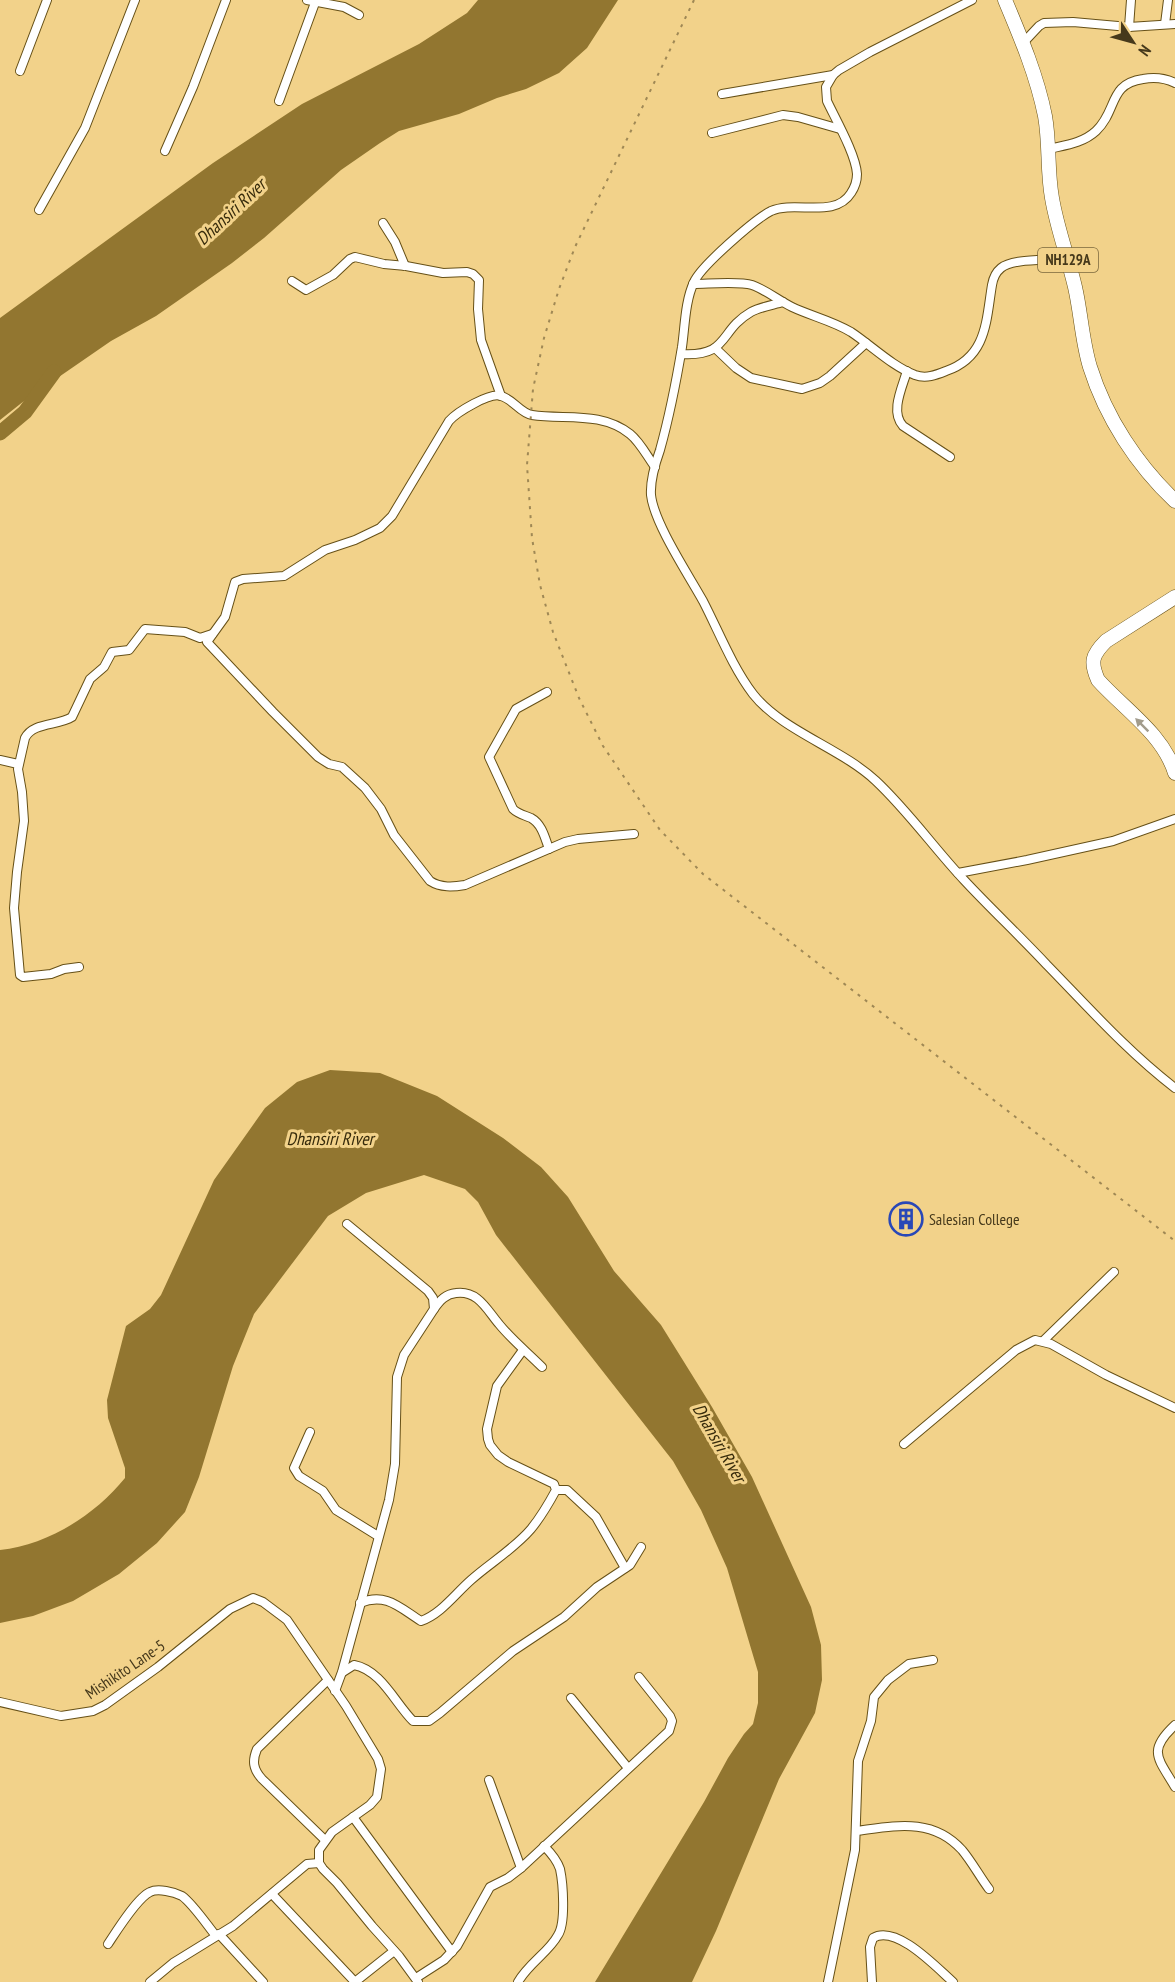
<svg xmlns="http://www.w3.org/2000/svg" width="1175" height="1982" viewBox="0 0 1175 1982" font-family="'PT Sans Narrow',sans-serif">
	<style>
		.water { fill: #927630 }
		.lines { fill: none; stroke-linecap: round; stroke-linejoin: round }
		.river { stroke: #927630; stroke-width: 15 }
		.minor-casing { stroke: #665017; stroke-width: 10 }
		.trunk-casing { stroke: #665017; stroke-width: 15 }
		.minor { stroke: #fff; stroke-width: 8 }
		.trunk { stroke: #fff; stroke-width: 14 }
		.rail { stroke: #9f8855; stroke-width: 2; stroke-dasharray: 3 6; stroke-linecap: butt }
		.oneway { fill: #a29c8d }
		.labels { text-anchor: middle; stroke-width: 6; stroke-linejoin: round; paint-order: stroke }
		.shield { fill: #f2d28a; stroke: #7a673c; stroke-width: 1.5 }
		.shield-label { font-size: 15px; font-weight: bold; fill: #46391b }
		.poi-label { font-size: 16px; fill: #46391b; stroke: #f2d28a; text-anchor: start }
		.street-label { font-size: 16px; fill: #46391b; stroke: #f2d28a }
		.water-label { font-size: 18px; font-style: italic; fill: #372b0b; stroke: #f2d28a }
	</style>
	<rect width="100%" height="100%" fill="#f2d28a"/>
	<g class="water">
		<polygon points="478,0 618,0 587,48 559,73 526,89 497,98 459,114 399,131 380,143 341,170 264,238 232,263 156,316 111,341 24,401 0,420 0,318 213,163 302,104 419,44 467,13"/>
		<path d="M 330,1070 L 380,1073 L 437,1096 L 503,1138 L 541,1167 L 568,1197 L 614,1271 L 661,1325 L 712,1407 L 752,1477 L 811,1607 L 821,1645 L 822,1680 L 815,1713 L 779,1779 L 716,1931 L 692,1982 L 595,1982 L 704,1802 L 728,1758 L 744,1734 L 753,1724 L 758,1703 L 758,1672 L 727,1568 L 701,1510 L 673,1461 L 496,1235 L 478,1202 L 465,1189 L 424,1175 L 366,1193 L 328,1216 L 254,1314 L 233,1366 L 199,1477 L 185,1512 L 157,1543 L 119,1574 L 73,1601 L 33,1616 L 0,1623 L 0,1550 C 48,1545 95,1515 125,1478 L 125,1468 L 108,1418 L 107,1400 L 126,1326 L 150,1309 L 161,1295 L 214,1180 L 265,1108 L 297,1082 Z"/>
	</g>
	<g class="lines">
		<polyline class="river" points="0,433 25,412 54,372"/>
		<defs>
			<g id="minor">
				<polyline points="307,0 344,7 359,15"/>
				<path d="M 972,0 L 870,52 L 839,70 L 833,75 L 826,87 L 827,101 C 836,120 856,155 857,174 C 857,181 855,187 851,193 C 835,219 795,200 771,211 C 755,219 701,266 694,282 C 685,301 685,326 682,347 C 676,383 670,414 660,450 C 655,464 650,480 651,495 C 654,523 688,574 703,601 C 719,632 732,666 753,694 C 782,731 841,748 876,781 C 908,811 934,848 964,880 C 991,909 1020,936 1047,965 C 1088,1007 1128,1052 1175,1088"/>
				<polyline points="1165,24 1168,0"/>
				<polyline points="1129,27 1131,0"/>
				<polyline points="1023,43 1039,26 1044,23 1073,22 1129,27 1175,24"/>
				<polyline points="20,71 47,0"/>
				<polyline points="722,94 833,75"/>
				<polyline points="279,101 316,0"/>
				<polyline points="712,133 783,115 798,117 840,129"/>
				<path d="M 1049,149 C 1066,145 1083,143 1096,131 C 1118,110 1108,84 1143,79 C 1154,77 1165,78 1175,83"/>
				<polyline points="165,151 193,87 226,0"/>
				<polyline points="39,210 85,128 135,0"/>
				<polyline points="383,223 395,242 405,266"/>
				<polyline points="292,281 306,290 333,275 350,259 355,257 384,264 406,266 443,273 467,272 473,274 479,280 478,309 481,340 501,396"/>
				<path d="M 693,284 C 708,284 739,281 752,285 C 766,290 778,300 792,307 C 811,316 833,321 851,332 C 872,346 892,366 915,375 C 926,379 936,375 946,371 C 987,357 986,321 992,285 C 993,279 996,272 1001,268 C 1013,258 1052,260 1068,259"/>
				<polyline points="715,348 736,368 751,378 802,389 820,383 830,376 866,343"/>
				<path d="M 681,354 C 730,357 718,331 751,312 C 760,307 773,305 783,302"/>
				<path d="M 907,371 C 902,388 890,412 903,426 L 950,457"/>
				<path d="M 547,692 L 516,709 L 489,757 L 513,809 C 518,814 524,815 531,818 C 542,824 545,838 549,849"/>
				<polyline points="0,760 18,764"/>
				<path d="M 634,834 L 578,839 L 565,842 L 465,885 C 453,887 441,888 430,881 L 394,835 L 381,809 L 365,788 L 342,767 L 329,764 L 318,757 L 273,712 L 207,642 L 225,617 L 235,582 L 243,579 L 284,576 L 325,550 L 355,540 L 380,528 L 392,516 L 449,421 C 457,412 490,392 501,396 C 513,399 520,413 532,415 C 565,420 601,411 630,434 C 640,442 647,456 655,467"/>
				<polyline points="958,873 1027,860 1113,841 1175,819"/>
				<path d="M 79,967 L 64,969 L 51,974 L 23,977 L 20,975 L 14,908 L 17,872 L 24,821 L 22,792 L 18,769 L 25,738 C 33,722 58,726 72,717 L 90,679 L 104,667 L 112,652 L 129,650 L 145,629 L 185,632 L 200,638 L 212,634"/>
				<path d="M 434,1309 C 440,1300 446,1294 456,1293 C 478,1290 487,1310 499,1324 C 511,1339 528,1353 542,1367"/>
				<polyline points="1043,1341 1114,1272"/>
				<polyline points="310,1432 294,1468 299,1476 323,1491 336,1510 378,1536"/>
				<polyline points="904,1444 1016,1350 1035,1340 1051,1344 1106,1375 1175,1408"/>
				<polyline points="556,1490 567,1490 596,1517 625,1568"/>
				<path d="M 360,1603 C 386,1592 400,1608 421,1621 C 441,1614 455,1594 471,1580 C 490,1563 514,1549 531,1529 C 540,1518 549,1503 556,1490 L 554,1484 L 508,1462 L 498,1455 L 490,1445 L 488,1439 L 487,1429 L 497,1386 L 523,1350"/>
				<path d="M 343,1672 L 354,1665 C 381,1670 395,1703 413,1721 L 429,1721 L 440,1713 L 513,1651 L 564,1617 L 597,1587 L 630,1565 L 641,1547"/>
				<polyline points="335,1691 342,1672 389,1500 395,1464 397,1377 404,1355 434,1309 433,1298 428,1291 347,1224"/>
				<polyline points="571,1698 628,1768"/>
				<polyline points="0,1702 61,1716 93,1711 105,1705 158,1667 230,1609 253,1598 263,1602 287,1620 346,1706 378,1759 381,1769 377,1797 370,1805 332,1832 319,1850 319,1863 323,1869 337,1883 372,1926 399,1956 418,1982"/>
				<path d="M 1175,1725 C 1147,1751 1158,1758 1175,1787"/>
				<polyline points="489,1780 521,1868"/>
				<polyline points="353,1817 452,1952"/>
				<path d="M 856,1831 C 895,1826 932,1817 962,1850 C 972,1862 980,1877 989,1889"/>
				<path d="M 325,1840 L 262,1779 C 253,1769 252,1761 257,1749 L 328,1680"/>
				<polyline points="272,1894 355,1982"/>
				<polyline points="219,1934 263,1982"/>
				<path d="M 108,1944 C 116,1932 137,1898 150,1892 C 158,1888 174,1892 182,1896 C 193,1904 207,1925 216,1936"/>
				<polyline points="416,1978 444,1960 457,1946 490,1887 508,1878 521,1868 669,1731 672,1721 670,1716 639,1677"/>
				<polyline points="150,1982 173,1963 233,1926 307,1864 319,1863"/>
				<polyline points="355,1982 394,1951"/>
				<path d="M 518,1982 C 529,1963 549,1952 558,1935 C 566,1923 563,1883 560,1869 C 557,1860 551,1853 544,1846"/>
				<polyline points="828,1982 855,1850 858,1761 871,1721 874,1697 888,1680 909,1664 933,1660"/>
				<path d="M 872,1982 L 870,1947 L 873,1938 C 896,1924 936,1967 953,1982"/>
			</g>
			<g id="trunk">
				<path d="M 1005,0 C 1021,38 1037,76 1045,116 C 1050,144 1047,171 1052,198 C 1057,228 1068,257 1075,287 C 1081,313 1082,341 1090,367 C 1106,418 1137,465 1175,501"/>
				<path d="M 1175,597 L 1106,641 C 1092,655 1090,662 1098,680 C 1124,709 1163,734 1175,773"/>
			</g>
		</defs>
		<use href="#minor" class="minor-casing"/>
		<use href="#trunk" class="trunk-casing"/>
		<use href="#minor" class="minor"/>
		<use href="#trunk" class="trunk"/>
		<polyline class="rail" points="694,0 575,247 559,289 544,338 533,389 527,465 532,538 540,585 553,632 579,698 603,746 660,830 703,874 1175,1241"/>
	</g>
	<defs><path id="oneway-solid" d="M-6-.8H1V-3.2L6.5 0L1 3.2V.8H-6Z" transform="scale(1.5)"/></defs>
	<use class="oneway" href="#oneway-solid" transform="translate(1142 725) rotate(-135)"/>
	<defs>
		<symbol id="building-ring" viewBox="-11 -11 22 22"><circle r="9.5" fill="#f2d28a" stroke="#2948b7" stroke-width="1.5"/><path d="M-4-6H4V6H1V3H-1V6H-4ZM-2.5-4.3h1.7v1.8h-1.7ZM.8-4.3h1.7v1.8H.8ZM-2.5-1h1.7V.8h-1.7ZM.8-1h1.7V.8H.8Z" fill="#2948b7"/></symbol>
	</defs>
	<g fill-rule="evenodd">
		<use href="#building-ring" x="887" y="1200" width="38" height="38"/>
	</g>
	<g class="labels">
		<rect class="shield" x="1038" y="248" width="60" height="24" rx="4.5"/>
		<g class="shield-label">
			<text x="1068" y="265">NH129A</text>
		</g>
		<g class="poi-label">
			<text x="929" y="1225">Salesian College</text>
		</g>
		<g class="street-label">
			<text transform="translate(125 1669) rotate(-34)" y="6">Mishikito Lane-5</text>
		</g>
		<g class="water-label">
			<text transform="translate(231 212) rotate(-43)" y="6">Dhansiri River</text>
			<text x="330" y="1145">Dhansiri River</text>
			<text transform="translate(719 1443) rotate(60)" y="6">Dhansiri River</text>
		</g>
	</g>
	<g transform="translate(1133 42) rotate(126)" stroke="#f2d28a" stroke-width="4.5" paint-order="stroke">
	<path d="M0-4.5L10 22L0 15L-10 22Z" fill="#46391b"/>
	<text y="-9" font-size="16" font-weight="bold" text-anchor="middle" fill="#46391b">N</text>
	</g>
</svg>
